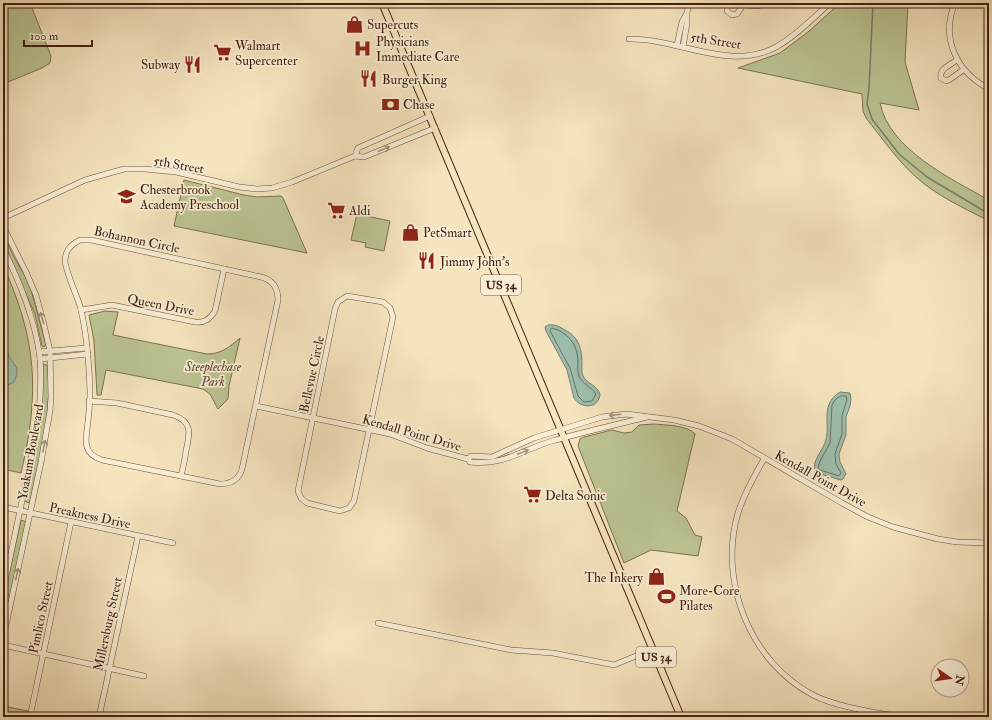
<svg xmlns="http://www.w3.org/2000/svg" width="992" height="720" viewBox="0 0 992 720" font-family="'IM FELL Double Pica',serif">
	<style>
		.green { fill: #bbc492; stroke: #7e7250 }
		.water { fill: #9dbfae; stroke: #787f6e }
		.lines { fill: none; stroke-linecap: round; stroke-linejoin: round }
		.shore { stroke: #6f6f5e; stroke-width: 1 }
		.stream { stroke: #787f6e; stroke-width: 1.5 }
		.minor-casing { stroke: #6e503b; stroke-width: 6 }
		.major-casing { stroke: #411f0f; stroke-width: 8 }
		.minor { stroke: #f8edd5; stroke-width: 5 }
		.major { stroke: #f5e4be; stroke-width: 6 }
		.oneway { stroke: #a6907c }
		.labels { text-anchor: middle; stroke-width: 3.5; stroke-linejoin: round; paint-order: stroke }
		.shield { fill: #f8edd5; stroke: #785d4a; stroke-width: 1 }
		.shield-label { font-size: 12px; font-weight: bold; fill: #411f0f }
		.poi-label { font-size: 13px; fill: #411f0f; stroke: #f8edd5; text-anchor: start }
		.street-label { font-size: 13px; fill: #411f0f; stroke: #f8edd5 }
		.park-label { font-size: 13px; font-style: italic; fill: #604830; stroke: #f8edd5 }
	</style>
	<rect width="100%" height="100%" fill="#f5e4be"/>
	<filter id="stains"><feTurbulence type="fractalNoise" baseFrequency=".005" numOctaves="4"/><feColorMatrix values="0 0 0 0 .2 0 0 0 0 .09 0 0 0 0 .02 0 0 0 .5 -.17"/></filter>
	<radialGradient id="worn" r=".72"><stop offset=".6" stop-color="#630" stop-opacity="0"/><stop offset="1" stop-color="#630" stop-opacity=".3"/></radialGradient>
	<g class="green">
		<polygon points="3,3 30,3 51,56 50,63 42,68 3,84"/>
		<path d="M 840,3 L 908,3 L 905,62 L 919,110 L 880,103 C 889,149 951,179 989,200 L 989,221 C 964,208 937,196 916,177 C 897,160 882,138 866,118 L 863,111 L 862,94 L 738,68 L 780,53 L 808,32 Z"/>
		<polygon points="184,180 244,195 257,197 281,196 283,198 307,253 174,226"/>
		<polygon points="357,214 390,221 384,251 365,247 366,243 351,240"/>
		<polygon points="3,234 14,257 25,276 31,290 46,345 44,347 42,346 35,314 3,243"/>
		<path d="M 3,265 C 37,340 40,393 21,473 L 3,469 Z"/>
		<path d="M 105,311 L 118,312 L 113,335 L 207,354 C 222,354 229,347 240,338 L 229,386 L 228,399 L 218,409 L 210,394 L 203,389 L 106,370 L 101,395 L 97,395 L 94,341 L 89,315 Z"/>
		<polygon points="45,364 48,367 49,390 46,428 31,500 28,503 24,500 36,444 42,366"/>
		<path d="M 654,424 C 664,425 688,425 695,434 L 677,511 L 686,518 L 695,535 L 702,537 L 698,556 L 651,550 L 624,563 L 578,446 L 580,439 L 584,437 L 612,430 L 624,433 L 632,432 L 639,425 Z"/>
		<polygon points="21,520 26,522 3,629 3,600"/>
		<polygon points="3,706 28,711 27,717 3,717"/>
	</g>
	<g class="water">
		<path d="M 548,325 C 555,324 560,327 565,330 C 579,337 582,349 582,364 C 582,368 581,372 583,376 C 587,384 597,385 600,394 C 599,409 581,409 574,398 L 567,370 L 546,331 L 545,327 Z"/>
		<path d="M 3,350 L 8,353 C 12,367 22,364 14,382 L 3,387 Z"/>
		<path d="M 840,392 L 850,393 L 851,399 L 850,406 L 846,417 L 846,435 L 839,454 L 840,462 L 846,474 L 843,479 L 841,480 L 816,473 C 811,464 819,455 823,447 C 834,429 817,406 840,392 Z"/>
	</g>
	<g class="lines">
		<g class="shore">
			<path d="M 552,328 C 568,332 577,344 578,360 C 578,365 577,371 579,376 C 582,384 592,387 596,394 L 592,401 L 584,402 L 578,396 L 570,368 L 550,331 Z"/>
			<polygon points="841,396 846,396 847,399 842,416 842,434 835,454 836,464 841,473 839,476 820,470 818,468 820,461 830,443 832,405 835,400"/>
		</g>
		<polyline class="stream" points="873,3 869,88 867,104 872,119 899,154 927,177 989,214"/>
		<defs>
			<g id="minor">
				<polyline points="727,3 727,11 732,15 737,14 743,5"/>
				<path d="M 738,3 C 749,7 759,7 770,3"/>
				<path d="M 955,3 C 940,39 957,72 989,89"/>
				<path d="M 629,39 C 677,38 730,72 776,47 C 796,36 813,18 830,3"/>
				<polyline points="677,45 682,22 687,13 689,3"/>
				<polyline points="683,47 687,23 687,14"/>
				<path d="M 957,60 C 950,65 939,69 941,78 L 946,81 L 949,80 L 963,70"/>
				<polyline points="355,156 358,148 430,116"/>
				<polyline points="3,218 85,180 124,169 145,169 176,172 239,187 257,189 272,188 292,182 355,156 364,157 435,128"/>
				<polyline points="3,226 26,272 36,295 44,325 50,351 51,397 50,411 41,462 3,639"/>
				<path d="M 80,240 L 91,240 L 261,277 C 273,280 278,288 278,300 L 242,469 C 239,479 232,484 220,484 L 102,460 C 81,453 86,439 88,422 C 89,412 90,402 90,391 C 89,363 87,333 80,306 C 75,291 68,277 65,262 C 65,251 70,245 80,240 Z"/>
				<path d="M 3,248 C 20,283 35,319 40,358 C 42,380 40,403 38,425 L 3,591"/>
				<polygon points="347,296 383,302 390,308 393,317 354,501 349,508 340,511 307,503 301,498 298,491 335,309 338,302"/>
				<path d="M 81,310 L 112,305 L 195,322 C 205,323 210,319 215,311 L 224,269"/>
				<polyline points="39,352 87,348"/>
				<polyline points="40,359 88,354"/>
				<path d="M 89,401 L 117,403 L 173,415 C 193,422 190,433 186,451 C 185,460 183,468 181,476"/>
				<path d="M 256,406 L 390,434 L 427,448 L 468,459 L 470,462 C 503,466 522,450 552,441 C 583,432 615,425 647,417"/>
				<polyline points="468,459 471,456 492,457 534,438 602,417 626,414 674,420 699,426 732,439 842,503 868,517 893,527 938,539 957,542 989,543"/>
				<path d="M 764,459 C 754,476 744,494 738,513 C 718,581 750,662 813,695 C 836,707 874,712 901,717"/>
				<polyline points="3,507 173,543"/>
				<polyline points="378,623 511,650 553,653 614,665 653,649"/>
				<polyline points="3,645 144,676"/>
				<polyline points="30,717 71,522"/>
				<polyline points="99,717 138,536"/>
			</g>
			<polyline id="major" points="382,3 681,717"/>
		</defs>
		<use href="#minor" class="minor-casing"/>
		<use href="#major" class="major-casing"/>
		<use href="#minor" class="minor"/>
		<use href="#major" class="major"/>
	</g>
	<defs><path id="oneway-shaft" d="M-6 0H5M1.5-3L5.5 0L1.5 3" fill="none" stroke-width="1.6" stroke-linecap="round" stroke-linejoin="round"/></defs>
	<g class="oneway">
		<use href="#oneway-shaft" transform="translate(384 149) rotate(-23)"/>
		<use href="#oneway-shaft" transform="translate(42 318) rotate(-107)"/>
		<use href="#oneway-shaft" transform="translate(615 415) rotate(173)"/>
		<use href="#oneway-shaft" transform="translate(44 446) rotate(-79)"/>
		<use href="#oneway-shaft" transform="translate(523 452) rotate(-22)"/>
		<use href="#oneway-shaft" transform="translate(17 574) rotate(-78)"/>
	</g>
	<defs>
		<symbol id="shop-bare" viewBox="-9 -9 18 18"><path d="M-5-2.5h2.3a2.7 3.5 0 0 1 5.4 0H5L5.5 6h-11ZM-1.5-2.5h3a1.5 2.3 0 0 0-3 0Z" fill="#8f2418" stroke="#f8edd5" stroke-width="2.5" paint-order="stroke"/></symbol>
		<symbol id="hospital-bare" viewBox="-9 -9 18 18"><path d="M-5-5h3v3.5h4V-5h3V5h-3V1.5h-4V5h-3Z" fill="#8f2418" stroke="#f8edd5" stroke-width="2.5" paint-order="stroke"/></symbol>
		<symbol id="supermarket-bare" viewBox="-9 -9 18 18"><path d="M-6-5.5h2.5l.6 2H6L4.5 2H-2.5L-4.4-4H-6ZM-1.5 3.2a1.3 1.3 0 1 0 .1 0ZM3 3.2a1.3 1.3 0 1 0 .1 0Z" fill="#8f2418" stroke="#f8edd5" stroke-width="2.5" paint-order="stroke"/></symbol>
		<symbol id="restaurant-bare" viewBox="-9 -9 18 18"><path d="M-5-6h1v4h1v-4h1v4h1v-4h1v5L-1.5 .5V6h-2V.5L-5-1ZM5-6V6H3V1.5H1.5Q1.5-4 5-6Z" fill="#8f2418" stroke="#f8edd5" stroke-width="2.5" paint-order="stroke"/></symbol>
		<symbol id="bank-bare" viewBox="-9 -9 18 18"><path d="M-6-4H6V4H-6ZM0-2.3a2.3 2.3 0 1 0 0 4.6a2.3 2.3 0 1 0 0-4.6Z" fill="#8f2418" stroke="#f8edd5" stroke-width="2.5" paint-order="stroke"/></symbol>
		<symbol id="school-bare" viewBox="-9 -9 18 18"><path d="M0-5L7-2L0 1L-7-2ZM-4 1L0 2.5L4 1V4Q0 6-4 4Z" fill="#8f2418" stroke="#f8edd5" stroke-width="2.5" paint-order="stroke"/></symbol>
		<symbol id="stadium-bare" viewBox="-9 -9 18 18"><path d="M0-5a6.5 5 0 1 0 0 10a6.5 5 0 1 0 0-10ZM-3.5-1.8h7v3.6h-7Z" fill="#8f2418" stroke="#f8edd5" stroke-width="2.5" paint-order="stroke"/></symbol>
	</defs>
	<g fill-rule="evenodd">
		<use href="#shop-bare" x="342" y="12" width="25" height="25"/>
		<use href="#hospital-bare" x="350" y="36" width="25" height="25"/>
		<use href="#supermarket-bare" x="210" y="40" width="25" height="25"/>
		<use href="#restaurant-bare" x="180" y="52" width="25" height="25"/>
		<use href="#restaurant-bare" x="356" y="66" width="25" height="25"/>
		<use href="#bank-bare" x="378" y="92" width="25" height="25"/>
		<use href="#school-bare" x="114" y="184" width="25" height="25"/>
		<use href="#supermarket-bare" x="324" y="198" width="25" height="25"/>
		<use href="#shop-bare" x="398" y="220" width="25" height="25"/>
		<use href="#restaurant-bare" x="414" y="248" width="25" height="25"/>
		<use href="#supermarket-bare" x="520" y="482" width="25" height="25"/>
		<use href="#shop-bare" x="644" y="564" width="25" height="25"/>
		<use href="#stadium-bare" x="654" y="584" width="25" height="25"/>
	</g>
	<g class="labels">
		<g class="shield">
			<rect x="481" y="275" width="40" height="20" rx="3"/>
			<rect x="636" y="647" width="40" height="20" rx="3"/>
		</g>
		<g class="shield-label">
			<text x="501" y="289">US 34</text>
			<text x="656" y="661">US 34</text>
		</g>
		<g class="poi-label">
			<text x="367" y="29">Supercuts</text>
			<text x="376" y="46">Physicians<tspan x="376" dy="15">Immediate Care</tspan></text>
			<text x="235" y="50">Walmart<tspan x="235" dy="15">Supercenter</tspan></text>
			<text x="180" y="69" text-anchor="end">Subway</text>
			<text x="382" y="84">Burger King</text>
			<text x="403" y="109">Chase</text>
			<text x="140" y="194">Chesterbrook<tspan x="140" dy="15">Academy Preschool</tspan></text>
			<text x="349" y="215">Aldi</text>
			<text x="423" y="237">PetSmart</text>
			<text x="440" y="266">Jimmy John's</text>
			<text x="545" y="500">Delta Sonic</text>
			<text x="643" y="582" text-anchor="end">The Inkery</text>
			<text x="679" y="595">More-Core<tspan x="679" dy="15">Pilates</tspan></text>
		</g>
		<g class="street-label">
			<text transform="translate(716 40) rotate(9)" y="5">5th Street</text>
			<text transform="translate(179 164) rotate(10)" y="5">5th Street</text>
			<text transform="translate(137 239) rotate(12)" y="5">Bohannon Circle</text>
			<text transform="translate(161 304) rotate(11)" y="5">Queen Drive</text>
			<text transform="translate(311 374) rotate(-78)" y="5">Bellevue Circle</text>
			<text transform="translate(412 432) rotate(16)" y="5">Kendall Point Drive</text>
			<text transform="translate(30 452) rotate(-80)" y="5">Yoakum Boulevard</text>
			<text transform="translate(821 478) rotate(29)" y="5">Kendall Point Drive</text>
			<text transform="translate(90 515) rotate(12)" y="5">Preakness Drive</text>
			<text transform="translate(40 617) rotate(-78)" y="5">Pimlico Street</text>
			<text transform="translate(107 624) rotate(-78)" y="5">Millersburg Street</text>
		</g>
		<g class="park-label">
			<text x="213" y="371">Steeplechase<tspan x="213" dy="15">Park</tspan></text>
		</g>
	</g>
	<rect width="992" height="720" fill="none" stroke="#f5e4be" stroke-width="16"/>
	<rect x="4" y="4" width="984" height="712" fill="none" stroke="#411f0f" stroke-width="2"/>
	<rect x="8" y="8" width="976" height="704" fill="none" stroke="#411f0f"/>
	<g transform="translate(950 678) rotate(103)"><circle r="19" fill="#f8edd5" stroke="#af9b86"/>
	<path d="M0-3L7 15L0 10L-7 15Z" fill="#8f2418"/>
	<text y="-6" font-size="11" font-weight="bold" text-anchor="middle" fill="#411f0f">N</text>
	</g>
	<path d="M24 40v6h68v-6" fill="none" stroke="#411f0f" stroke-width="2"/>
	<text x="30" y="40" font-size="12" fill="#411f0f" stroke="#f8edd5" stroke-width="3" paint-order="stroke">100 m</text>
	<rect width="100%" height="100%" filter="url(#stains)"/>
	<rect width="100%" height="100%" fill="url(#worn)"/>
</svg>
